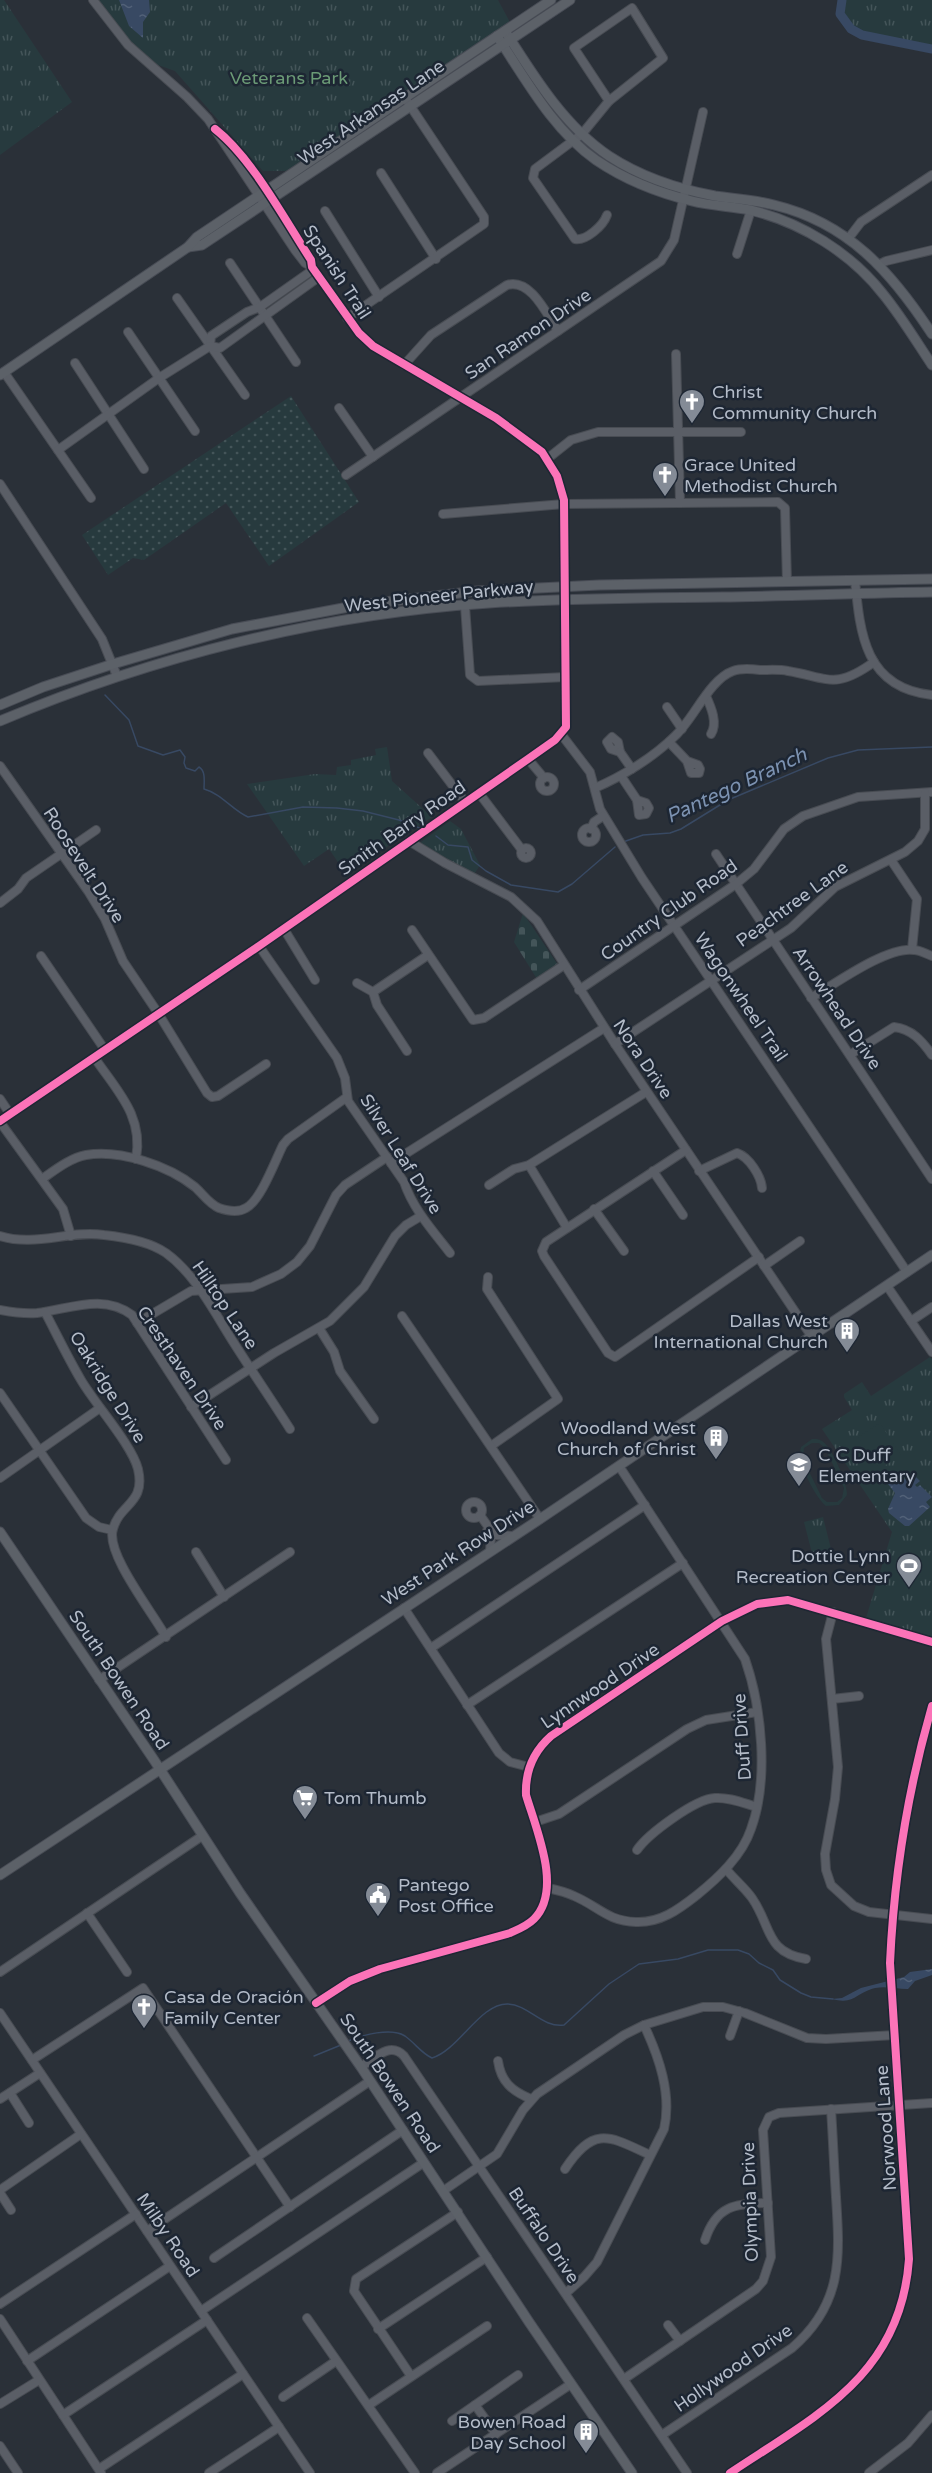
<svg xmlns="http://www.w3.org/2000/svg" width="932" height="2473" viewBox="0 0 932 2473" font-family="'Varela Round',sans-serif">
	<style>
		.grass { fill: url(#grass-dots) }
		.cemetery { fill: url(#cemetery-stones) }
		.park { fill: url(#park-tufts) }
		.pitch { fill: #273a3e; fill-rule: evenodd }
		.water { fill: url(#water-ripples) }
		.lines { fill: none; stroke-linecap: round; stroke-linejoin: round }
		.stream { stroke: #384963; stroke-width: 1.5 }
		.river { stroke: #384963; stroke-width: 9 }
		.minor-casing { stroke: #484c53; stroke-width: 10 }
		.major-casing { stroke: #484c55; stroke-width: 11 }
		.minor { stroke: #5a5e66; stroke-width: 8 }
		.major { stroke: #5c6168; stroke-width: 9 }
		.cycleway-casing { stroke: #1d2633; stroke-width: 11 }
		.cycleway { stroke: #fb73b8; stroke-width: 8 }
		.labels { text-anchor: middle; stroke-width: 5; stroke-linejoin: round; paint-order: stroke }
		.park-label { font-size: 18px; fill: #6b9a76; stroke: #1d2633 }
		.street-label { font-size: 18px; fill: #b4bcc9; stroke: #1d2633 }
		.poi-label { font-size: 18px; fill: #b4bcc9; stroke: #1d2633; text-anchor: start }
		.water-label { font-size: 20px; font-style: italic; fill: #7c92b1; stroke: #1d2633 }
	</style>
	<defs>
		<pattern id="grass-dots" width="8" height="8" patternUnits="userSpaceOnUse" patternTransform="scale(1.5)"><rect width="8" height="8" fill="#273a3e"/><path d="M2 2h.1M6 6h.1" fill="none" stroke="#445559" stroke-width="1.8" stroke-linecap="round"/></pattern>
		<pattern id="cemetery-stones" width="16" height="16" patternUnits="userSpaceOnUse" patternTransform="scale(1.5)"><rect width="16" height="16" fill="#273a3e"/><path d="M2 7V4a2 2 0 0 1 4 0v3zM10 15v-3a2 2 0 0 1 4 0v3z" fill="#445559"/></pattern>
		<pattern id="park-tufts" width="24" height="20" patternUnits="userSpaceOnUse" patternTransform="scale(1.5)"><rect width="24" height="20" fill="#273a3e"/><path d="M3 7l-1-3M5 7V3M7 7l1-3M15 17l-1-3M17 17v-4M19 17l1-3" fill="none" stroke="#445559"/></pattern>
		<pattern id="water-ripples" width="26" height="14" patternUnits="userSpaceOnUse" patternTransform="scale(1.5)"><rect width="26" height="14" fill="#384963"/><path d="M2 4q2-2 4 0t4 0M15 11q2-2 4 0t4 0" fill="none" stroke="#526178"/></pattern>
	</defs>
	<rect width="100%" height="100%" fill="#2a3038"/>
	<polygon class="grass" points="291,396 359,502 269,566 226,503 144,560 133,558 108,575 82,535"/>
	<polygon class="cemetery" points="523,913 558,965 537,979 514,942"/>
	<g class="park">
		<polygon points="0,0 4,0 72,102 0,155"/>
		<polygon points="90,0 498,0 512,26 293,171 263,171 175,71 144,60"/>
		<polygon points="842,0 932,0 932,49 862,35 851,29 840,14"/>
		<polygon points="387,747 392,781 432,817 346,874 329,849 304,866 247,784 315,774 336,775 337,767 351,765 351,760 376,755 375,749"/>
		<polygon points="450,821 461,829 480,865 473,876 423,847 421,842"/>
		<polygon points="930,1357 932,1359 932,1637 866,1618 892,1532 822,1429 852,1410 844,1397 844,1394 862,1382 871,1396"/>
		<polygon points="823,1517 832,1553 813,1557 804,1522"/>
	</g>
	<g class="pitch">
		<polygon points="880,1423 901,1455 880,1469 858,1437"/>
		<path d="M 812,1439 C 817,1439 818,1439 822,1441 C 832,1447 848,1484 847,1495 L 839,1505 L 826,1506 C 815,1497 796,1461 801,1447 ZM 812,1443 L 819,1443 L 825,1448 L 844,1488 L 842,1498 L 837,1502 L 827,1502 L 822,1498 L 803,1459 L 804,1448 Z"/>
	</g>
	<g class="water">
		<polygon points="119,0 149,0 150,12 143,22 143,38 129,26"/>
		<polygon points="913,1474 920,1481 915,1485 917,1487 920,1485 932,1497 926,1502 930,1507 909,1526 905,1526 889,1513 888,1509 895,1493 888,1484 895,1475 900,1482"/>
		<path d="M 932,1969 L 932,1975 L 915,1981 L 908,1989 C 896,1989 887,1986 875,1988 C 855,1993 855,2005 832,1999 L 842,1998 L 861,1988 L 904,1977 L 910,1972 Z"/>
	</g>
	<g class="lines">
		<g class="stream">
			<path d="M 105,695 L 129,720 L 138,746 L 163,755 L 180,750 L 185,757 L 184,763 L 186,768 L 195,771 L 199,767 C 206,771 204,782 204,789 C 222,794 232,810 248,817 L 303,807 L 337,808 L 363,811 L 399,820 L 422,829"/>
			<polyline points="436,836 448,845 468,847 472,860 486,871 511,885 558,892 572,884 615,847"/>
			<polyline points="623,842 643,835 670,833 681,829 728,800 828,758 858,750 932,747"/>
			<path d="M 348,2041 C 363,2035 391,2027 405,2036 C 415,2043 421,2053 432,2058 C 459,2050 480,2003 508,2004 C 529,2005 542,2028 564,2025 L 609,1984 L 639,1964 L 678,1959 L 708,1950 L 738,1950 L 749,1954 L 759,1963 L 773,1970 L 780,1980 L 801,1993 L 811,1997 L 833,1999"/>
			<polyline points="314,2056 341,2045"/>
		</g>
		<polyline class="river" points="842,0 840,14 851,29 862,35 932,49"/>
		<defs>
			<g id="minor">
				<polyline points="93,0 128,45 187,97 208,119 295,250 305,263 312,267"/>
				<polygon points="632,8 663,58 609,101 574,48"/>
				<polyline points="381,173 436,259"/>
				<polyline points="325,211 379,297"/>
				<path d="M 607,215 C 603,226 586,241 575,239 L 533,178 L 535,169 L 582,134 L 609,101"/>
				<polyline points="848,239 861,222 932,175"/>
				<polyline points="737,254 751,210"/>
				<polyline points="230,263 296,362"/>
				<polyline points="880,264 886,261 932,250"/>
				<polyline points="177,298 245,395"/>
				<polyline points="347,318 484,224 484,217 405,98"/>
				<polyline points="128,332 195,431"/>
				<polyline points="210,346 211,336 247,312 260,307 314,269"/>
				<polyline points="676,354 680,502"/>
				<polyline points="75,363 144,469"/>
				<path d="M 404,365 L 431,335 L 507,285 C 531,278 547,315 558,331"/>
				<polyline points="4,372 91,498"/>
				<polyline points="339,408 373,457"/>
				<polyline points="58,450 159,378 210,346 220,348 319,277"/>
				<polyline points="547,459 571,440 598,432 741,432"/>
				<polyline points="346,475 661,261 674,240 703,112"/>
				<polyline points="0,484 102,639 117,676"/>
				<polyline points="443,514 564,504 778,502 785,508 787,582"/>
				<path d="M 855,580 C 860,634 865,688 932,695"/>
				<polyline points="465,606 470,675 478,681 566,677"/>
				<path d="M 706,696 C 711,707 718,723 711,734"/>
				<polyline points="667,707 682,729"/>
				<polyline points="561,734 590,772 600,809 642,878 907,1272"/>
				<polygon points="612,737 618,742 620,752 611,749 607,742"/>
				<polyline points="669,742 687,761 698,765 700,769 699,773 691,773 687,761"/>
				<polyline points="620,752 632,769"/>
				<polyline points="428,753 465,802"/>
				<polyline points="528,759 544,778"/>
				<polyline points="0,766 88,891 105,919 123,961 158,1013 207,1093 212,1097 218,1096 266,1064"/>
				<polyline points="621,776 637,800"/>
				<circle cx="547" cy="784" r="7"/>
				<path d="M 595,788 C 623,776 654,757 676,735 C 694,718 710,679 733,671 C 741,668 752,669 760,670 C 769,670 779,669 788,671 C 829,678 835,690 874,662"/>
				<polyline points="479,793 522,850"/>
				<polygon points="637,800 646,803 649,808 646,814 639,815"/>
				<circle cx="589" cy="835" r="7"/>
				<polyline points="591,829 594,822 603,816"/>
				<polyline points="409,841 445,863 511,897 537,921 615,1044 812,1337"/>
				<circle cx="526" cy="853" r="5"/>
				<polyline points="716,854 932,1179"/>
				<polyline points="891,860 917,899 912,949"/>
				<polyline points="0,903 18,889 26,878 96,830"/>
				<polyline points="284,929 315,980"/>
				<polyline points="412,930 473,1020 484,1018 564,965"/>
				<path d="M 259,946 L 337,1058 L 345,1078 L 348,1101 L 404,1182 C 413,1209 433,1231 450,1253"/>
				<polyline points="41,956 105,1050"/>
				<polyline points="357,983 373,992"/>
				<polyline points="579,990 736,884 754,869 784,829 803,816 858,797 932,792"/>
				<path d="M 811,998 C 835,984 887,946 914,950 C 920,950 926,954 932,956"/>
				<polyline points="615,1044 791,928 835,887 905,852 918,841 925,829 925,793"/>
				<polyline points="407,1051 377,1005 373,992 428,955"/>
				<path d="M 851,1054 L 894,1027 C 912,1029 922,1041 932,1055"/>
				<path d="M 94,1057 C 117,1091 144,1116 136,1159"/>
				<polyline points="0,1099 10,1114"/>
				<path d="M 0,1121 L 259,946 L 528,759 L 555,740 L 566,727 L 564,500 L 557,476 L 542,452 L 496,418 L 373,346 L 359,333 L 312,267 L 311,260 C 285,220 252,158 215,129"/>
				<polyline points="0,1122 63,1209 71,1236"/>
				<polyline points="686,1150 546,1242 542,1251 544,1256 608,1353 615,1357 759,1257"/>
				<polyline points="391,1163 604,1028"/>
				<polyline points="529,1165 567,1228"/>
				<polyline points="653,1171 683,1215"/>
				<path d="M 699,1171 L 737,1153 C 749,1157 761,1176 762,1188"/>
				<path d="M 42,1179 C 55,1170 70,1158 86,1155 C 120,1149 169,1166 195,1187 C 203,1194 209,1204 219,1208 C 228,1211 238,1213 246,1208 C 261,1200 275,1161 283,1145 L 288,1139 L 347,1097"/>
				<polyline points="489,1185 514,1169 529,1165 646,1092"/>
				<polyline points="594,1209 624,1251"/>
				<path d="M 0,1236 C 35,1247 69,1230 104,1235 C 123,1237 150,1242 166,1253 C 195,1274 213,1310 232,1340 C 251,1370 271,1399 290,1429"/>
				<polyline points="764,1266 800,1241"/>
				<polyline points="488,1277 487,1289 558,1399 491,1446"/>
				<polyline points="887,1286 932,1352"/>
				<path d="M 0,1310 C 11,1312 26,1314 37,1313 C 70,1309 103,1293 132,1315 L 226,1460"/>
				<path d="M 45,1312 C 57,1335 68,1358 81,1380 C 95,1404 132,1445 138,1469 C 146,1504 120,1503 113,1529 C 105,1553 153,1613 166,1637"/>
				<polyline points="402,1316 540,1519"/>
				<polyline points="911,1321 932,1307"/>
				<polyline points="137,1323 191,1291 252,1287 281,1274 297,1262 310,1246 336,1195 345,1185 387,1157"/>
				<polyline points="319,1328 334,1352 340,1371 374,1419"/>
				<polyline points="0,1393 86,1518 99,1527 112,1530"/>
				<polyline points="191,1407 274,1353 330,1321 364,1287 395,1236 406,1225 421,1216"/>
				<polyline points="0,1478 100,1408"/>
				<circle cx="474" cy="1510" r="8"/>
				<polyline points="480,1515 494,1535 514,1536"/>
				<polyline points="487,1531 491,1537 490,1551"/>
				<polyline points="196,1552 224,1597"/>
				<polyline points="404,1608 499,1753 510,1762 529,1767"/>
				<polyline points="833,1612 826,1639 838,1767 835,1799 825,1854 826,1870 831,1885 854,1906 869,1912 932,1919"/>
				<polyline points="431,1648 645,1505"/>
				<polyline points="99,1680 290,1552"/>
				<polyline points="832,1699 859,1696"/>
				<polyline points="467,1705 683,1563"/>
				<polyline points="535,1822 559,1814 687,1729 706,1720 757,1712"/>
				<path d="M 637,1850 C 648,1834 695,1799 715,1798 C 729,1797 743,1803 757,1807"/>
				<path d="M 726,1869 C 734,1879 745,1888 752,1898 C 772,1927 765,1952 806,1959"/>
				<path d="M 548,1888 C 557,1890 566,1892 574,1896 C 598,1906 607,1921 636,1922 C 660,1923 678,1910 697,1895 C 718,1878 742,1856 751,1829 C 769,1780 762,1708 745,1659 L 619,1466"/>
				<polyline points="87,1913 127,1972"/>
				<polyline points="0,1972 202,1836"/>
				<path d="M 316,2003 L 350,1981 L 380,1969 L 510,1933 C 519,1929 527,1926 534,1919 C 563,1890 536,1829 526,1795 C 525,1771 533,1752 551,1736 L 722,1621 L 757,1604 L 788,1600 L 932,1642"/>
				<polyline points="0,2013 310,2473"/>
				<polyline points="730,2036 739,2011"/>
				<polyline points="32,2060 143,1988 290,2207"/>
				<path d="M 498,2061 C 501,2082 512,2091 531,2099"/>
				<path d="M 361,2067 C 375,2058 390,2041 404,2056 L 687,2473"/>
				<polyline points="10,2093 29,2123"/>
				<polyline points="0,2099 40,2073"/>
				<path d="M 565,2169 C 594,2125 609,2136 650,2155"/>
				<polyline points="0,2190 81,2134"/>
				<polyline points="443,2191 497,2154 523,2110 537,2094 624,2035 644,2025 703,2007 723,2007 745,2013 807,2038 826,2039 895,2035"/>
				<polyline points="0,2193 11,2210"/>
				<polyline points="147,2231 370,2081"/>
				<path d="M 705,2240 C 716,2206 735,2203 768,2203"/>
				<polyline points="214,2258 403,2130"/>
				<path d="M 566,2293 L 584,2277 L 597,2262 L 664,2129 C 672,2094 659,2057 644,2025"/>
				<polyline points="0,2304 136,2214"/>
				<polyline points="201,2311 423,2163"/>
				<polyline points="307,2318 415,2473"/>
				<polyline points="0,2319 101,2473"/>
				<polyline points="668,2325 680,2341"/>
				<polyline points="378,2329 487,2257"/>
				<polyline points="27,2361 170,2266"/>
				<polyline points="411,2376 354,2291 356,2279 458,2212"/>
				<polyline points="624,2379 756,2289 763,2281 771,2257 763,2130 769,2117 779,2113 932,2103"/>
				<polyline points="283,2397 336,2361"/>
				<polyline points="0,2404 39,2380"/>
				<polyline points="369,2405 487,2326"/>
				<polyline points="475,2405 496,2434"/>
				<polyline points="63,2415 207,2320"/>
				<polyline points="452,2421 518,2375"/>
				<path d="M 662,2435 L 792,2348 C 843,2304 840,2258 836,2197 C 834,2167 833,2138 831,2109"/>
				<polyline points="0,2446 18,2473"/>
				<polyline points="99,2469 243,2374"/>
				<polyline points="209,2473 279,2427"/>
				<polyline points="437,2473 571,2384"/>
				<path d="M 730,2473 C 817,2415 901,2375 909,2259 L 890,1963 C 894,1876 908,1789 932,1706"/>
				<polyline points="869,2473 908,2443 932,2415"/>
			</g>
			<g id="major">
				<path d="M 505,31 C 533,75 564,126 609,156 C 641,177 678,189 715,196 C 735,199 755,200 774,205 C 849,223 892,273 932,334"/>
				<path d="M 497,36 C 525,78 553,130 596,160 C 624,179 659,193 692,201 C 711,206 731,206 750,210 C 801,222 851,253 883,294 C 901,316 916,341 932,365"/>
				<polyline points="188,247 202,245 570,0"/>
				<polyline points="0,375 188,247 197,237 551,0"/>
				<polyline points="0,705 43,687 113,664 232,629 359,605 477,591 599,585 932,579"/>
				<path d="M 0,721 C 154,656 322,614 489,603 C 567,598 645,598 722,597 C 792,596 862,593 932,592"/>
				<polyline points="0,1532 154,1760 240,1893 361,2067 529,2322 632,2473"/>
				<polyline points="0,1875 540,1519 932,1255"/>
			</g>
		</defs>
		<use href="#minor" class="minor-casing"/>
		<use href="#major" class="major-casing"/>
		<use href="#minor" class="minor"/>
		<use href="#major" class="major"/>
		<defs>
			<g id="cycleway">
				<path d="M 0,1121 L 259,946 L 528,759 L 555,740 L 566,727 L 564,500 L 557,476 L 542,452 L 496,418 L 373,346 L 359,333 L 312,267 L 311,260 C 285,220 252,158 215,129"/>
				<path d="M 316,2003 L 350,1981 L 380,1969 L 510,1933 C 519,1929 527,1926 534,1919 C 563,1890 536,1829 526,1795 C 525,1771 533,1752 551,1736 L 722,1621 L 757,1604 L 788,1600 L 932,1642"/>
				<path d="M 730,2473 C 817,2415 901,2375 909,2259 L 890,1963 C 894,1876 908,1789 932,1706"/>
			</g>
		</defs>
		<use href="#cycleway" class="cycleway-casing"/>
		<use href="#cycleway" class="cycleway"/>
	</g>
	<defs>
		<symbol id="church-pin" viewBox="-11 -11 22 30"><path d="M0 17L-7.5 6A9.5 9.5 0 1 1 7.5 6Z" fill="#848b96" stroke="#1d2633"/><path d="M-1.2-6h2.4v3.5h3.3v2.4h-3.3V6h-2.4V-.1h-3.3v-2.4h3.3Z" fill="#fff"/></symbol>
		<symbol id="building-pin" viewBox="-11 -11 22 30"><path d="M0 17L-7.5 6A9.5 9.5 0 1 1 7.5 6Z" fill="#848b96" stroke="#1d2633"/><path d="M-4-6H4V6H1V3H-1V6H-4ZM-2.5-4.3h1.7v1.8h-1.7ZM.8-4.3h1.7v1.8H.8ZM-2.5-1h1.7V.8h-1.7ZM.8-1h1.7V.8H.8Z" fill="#fff"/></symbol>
		<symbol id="school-pin" viewBox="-11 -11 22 30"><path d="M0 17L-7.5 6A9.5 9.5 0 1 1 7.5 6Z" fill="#848b96" stroke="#1d2633"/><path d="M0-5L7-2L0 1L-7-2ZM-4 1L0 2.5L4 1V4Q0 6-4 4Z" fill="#fff"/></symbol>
		<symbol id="stadium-pin" viewBox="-11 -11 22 30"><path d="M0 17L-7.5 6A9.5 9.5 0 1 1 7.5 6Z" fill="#848b96" stroke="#1d2633"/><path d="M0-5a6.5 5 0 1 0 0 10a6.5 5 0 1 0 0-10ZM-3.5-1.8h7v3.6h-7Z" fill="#fff"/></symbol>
		<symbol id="supermarket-pin" viewBox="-11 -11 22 30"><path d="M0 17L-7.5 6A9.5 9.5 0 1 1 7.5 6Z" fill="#848b96" stroke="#1d2633"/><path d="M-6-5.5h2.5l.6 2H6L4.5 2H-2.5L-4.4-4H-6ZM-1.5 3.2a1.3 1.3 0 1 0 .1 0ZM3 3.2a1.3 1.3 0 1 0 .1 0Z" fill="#fff"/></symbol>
		<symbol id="civic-pin" viewBox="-11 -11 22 30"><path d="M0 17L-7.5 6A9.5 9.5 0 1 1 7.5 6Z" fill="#848b96" stroke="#1d2633"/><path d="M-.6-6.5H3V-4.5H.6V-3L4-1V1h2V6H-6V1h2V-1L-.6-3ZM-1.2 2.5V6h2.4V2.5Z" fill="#fff"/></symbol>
	</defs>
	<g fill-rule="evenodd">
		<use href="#church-pin" x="677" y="387" width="30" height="40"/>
		<use href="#church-pin" x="650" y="460" width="30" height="40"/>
		<use href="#building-pin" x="832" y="1316" width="30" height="40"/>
		<use href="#building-pin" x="701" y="1423" width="30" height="40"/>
		<use href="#school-pin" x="784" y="1450" width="30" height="40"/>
		<use href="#stadium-pin" x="894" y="1551" width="30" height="40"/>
		<use href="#supermarket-pin" x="290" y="1783" width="30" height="40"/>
		<use href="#civic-pin" x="363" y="1880" width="30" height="40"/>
		<use href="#church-pin" x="129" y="1992" width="30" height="40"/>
		<use href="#building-pin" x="571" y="2417" width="30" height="40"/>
	</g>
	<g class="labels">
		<g class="park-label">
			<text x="289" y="84">Veterans Park</text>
		</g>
		<g class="street-label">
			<text transform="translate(371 112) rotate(-34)" y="6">West Arkansas Lane</text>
			<text transform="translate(337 272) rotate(57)" y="6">Spanish Trail</text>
			<text transform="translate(528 334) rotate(-34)" y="6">San Ramon Drive</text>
			<text transform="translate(439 596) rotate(-6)" y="6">West Pioneer Parkway</text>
			<text transform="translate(402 828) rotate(-35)" y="6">Smith Barry Road</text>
			<text transform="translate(84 865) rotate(57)" y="6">Roosevelt Drive</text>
			<text transform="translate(792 904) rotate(-36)" y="6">Peachtree Lane</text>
			<text transform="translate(669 910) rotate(-35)" y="6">Country Club Road</text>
			<text transform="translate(741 997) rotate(56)" y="6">Wagonwheel Trail</text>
			<text transform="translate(837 1008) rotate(56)" y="6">Arrowhead Drive</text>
			<text transform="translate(643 1059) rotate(56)" y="6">Nora Drive</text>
			<text transform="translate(401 1154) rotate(58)" y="6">Silver Leaf Drive</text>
			<text transform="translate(225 1305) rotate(56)" y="6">Hilltop Lane</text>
			<text transform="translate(182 1368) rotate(56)" y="6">Cresthaven Drive</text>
			<text transform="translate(108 1387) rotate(58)" y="6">Oakridge Drive</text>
			<text transform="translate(458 1553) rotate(-33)" y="6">West Park Row Drive</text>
			<text transform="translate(119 1680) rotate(56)" y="6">South Bowen Road</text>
			<text transform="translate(600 1686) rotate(-34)" y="6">Lynnwood Drive</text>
			<text transform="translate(742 1737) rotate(-94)" y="6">Duff Drive</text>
			<text transform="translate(390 2083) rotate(56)" y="6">South Bowen Road</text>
			<text transform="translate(886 2128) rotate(-94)" y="6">Norwood Lane</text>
			<text transform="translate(750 2202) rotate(-92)" y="6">Olympia Drive</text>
			<text transform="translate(168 2235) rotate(56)" y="6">Milby Road</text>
			<text transform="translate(544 2235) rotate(56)" y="6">Buffalo Drive</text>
			<text transform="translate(733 2368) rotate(-35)" y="6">Hollywood Drive</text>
		</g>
		<g class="poi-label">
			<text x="712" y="398">Christ<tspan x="712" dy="21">Community Church</tspan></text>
			<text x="684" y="471">Grace United<tspan x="684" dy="21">Methodist Church</tspan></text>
			<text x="828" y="1327" text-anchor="end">Dallas West<tspan x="828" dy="21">International Church</tspan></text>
			<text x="696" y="1434" text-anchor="end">Woodland West<tspan x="696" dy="21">Church of Christ</tspan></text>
			<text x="818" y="1461">C C Duff<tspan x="818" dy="21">Elementary</tspan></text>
			<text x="890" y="1562" text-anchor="end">Dottie Lynn<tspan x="890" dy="21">Recreation Center</tspan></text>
			<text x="324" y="1804">Tom Thumb</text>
			<text x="398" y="1891">Pantego<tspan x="398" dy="21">Post Office</tspan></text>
			<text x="164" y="2003">Casa de Oración<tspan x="164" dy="21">Family Center</tspan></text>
			<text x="566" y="2428" text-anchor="end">Bowen Road<tspan x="566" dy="21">Day School</tspan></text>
		</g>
		<g class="water-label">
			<text transform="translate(736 785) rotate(-25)" y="7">Pantego Branch</text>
		</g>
	</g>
</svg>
